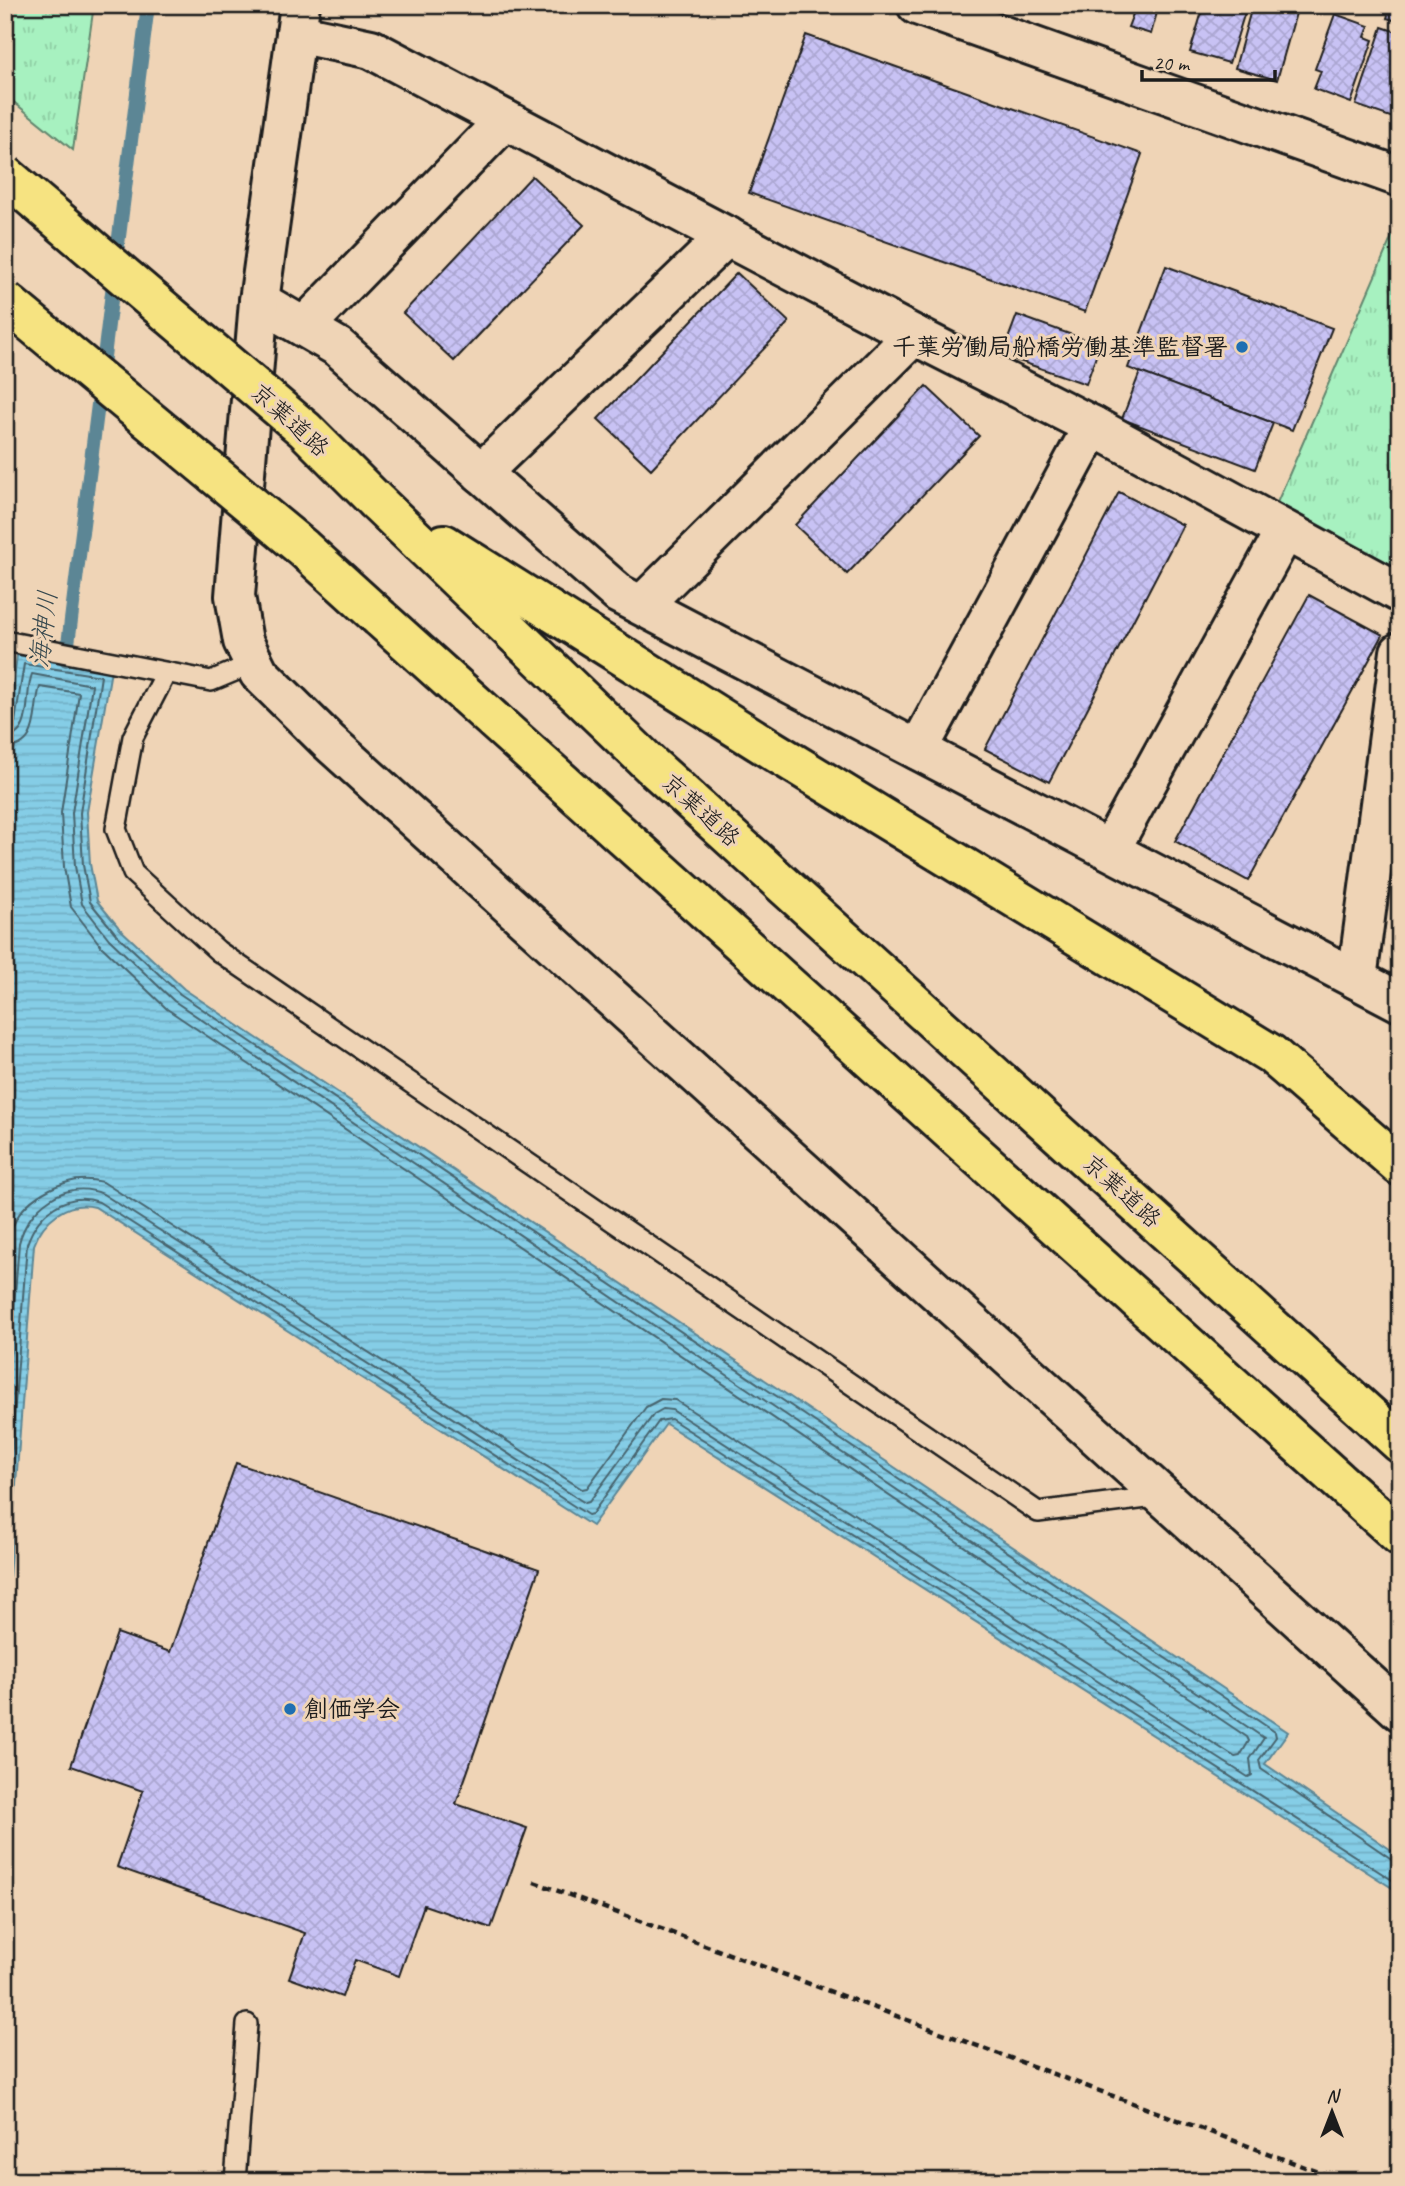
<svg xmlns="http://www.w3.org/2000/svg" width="1405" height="2186" viewBox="0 0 1405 2186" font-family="Caveat,'Klee One',sans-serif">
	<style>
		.park { fill: url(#park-tufts); stroke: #62866e; stroke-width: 2 }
		.water { fill: url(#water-rules); stroke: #5b8695; stroke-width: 2 }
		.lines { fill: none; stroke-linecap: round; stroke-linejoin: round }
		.shore { stroke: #46636d; stroke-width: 2 }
		.stream { stroke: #5b8695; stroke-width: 14 }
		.building { fill: url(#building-cross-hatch); stroke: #1c1c1c; stroke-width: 2 }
		.lane-casing { stroke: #1c1c1c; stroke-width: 24 }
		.street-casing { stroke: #1c1c1c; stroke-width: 44 }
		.secondary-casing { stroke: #1c1c1c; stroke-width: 44 }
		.highway-casing { stroke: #1c1c1c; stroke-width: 44 }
		.path { stroke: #1c1c1c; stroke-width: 4.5; stroke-dasharray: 7 5; stroke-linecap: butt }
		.lane { stroke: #efd4b6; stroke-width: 19 }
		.street { stroke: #efd4b6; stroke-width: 38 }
		.secondary { stroke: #efd4b6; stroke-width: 38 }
		.highway { stroke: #f6e381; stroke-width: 38 }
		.highway-bridge-casing { stroke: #1c1c1c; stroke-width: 44; stroke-linecap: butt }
		.highway-bridge { stroke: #f6e381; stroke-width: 38 }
		.poi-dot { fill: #1f6fb2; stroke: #efd4b6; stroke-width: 2.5 }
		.labels { text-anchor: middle; stroke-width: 6; stroke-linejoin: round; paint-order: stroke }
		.poi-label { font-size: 24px; font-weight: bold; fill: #1c1c1c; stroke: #efd4b6; text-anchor: end }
		.street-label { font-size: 24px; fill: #1c1c1c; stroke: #efd4b6 }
		.water-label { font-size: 26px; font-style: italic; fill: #36484e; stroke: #efd4b6 }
	</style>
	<defs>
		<pattern id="park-tufts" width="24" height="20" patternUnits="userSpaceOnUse" patternTransform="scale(1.75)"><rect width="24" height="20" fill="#a7f1c0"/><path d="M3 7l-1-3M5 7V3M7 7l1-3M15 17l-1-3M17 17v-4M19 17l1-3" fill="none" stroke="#8fcea4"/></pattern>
		<pattern id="water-rules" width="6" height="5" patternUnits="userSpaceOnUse" patternTransform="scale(1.75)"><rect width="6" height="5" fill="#85cde6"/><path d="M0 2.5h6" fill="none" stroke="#72afc5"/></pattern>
		<pattern id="building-cross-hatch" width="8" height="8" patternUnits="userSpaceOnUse" patternTransform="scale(1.75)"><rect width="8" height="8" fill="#c8c2f4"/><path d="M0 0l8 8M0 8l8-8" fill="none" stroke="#aba6d1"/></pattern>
	</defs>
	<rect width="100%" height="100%" fill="#efd4b6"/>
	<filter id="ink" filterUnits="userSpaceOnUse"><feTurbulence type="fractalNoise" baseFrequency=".0143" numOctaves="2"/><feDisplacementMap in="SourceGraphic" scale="14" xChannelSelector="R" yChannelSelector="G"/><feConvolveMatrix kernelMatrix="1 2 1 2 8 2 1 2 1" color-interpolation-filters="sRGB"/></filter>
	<g filter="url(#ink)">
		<g class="park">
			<polygon points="5,5 94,5 73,150 5,95"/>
			<polygon points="1400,218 1400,569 1276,505"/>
		</g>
		<path class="water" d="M 17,655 L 111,670 L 87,812 L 90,864 L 97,901 L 120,929 L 184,989 L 1288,1732 L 1265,1764 L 1400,1856 L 1400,1893 L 666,1424 L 592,1526 L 95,1207 C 67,1200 43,1220 34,1245 L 5,1630 L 5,749 Z"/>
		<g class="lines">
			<g class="shore">
				<polyline points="5,729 15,722 24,664 101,676 80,813 83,865 90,902 116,934 180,994 1275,1732 1276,1737 1259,1760 1261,1769 1393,1860 1400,1861"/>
				<path d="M 5,738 C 34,736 24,694 32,674 L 92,685 L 72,813 L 75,866 L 82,904 L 109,939 L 174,1001 L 1264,1738 L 1250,1759 L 1252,1775 L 1248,1777 L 672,1410 L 663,1409 L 654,1414 L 589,1502 L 585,1503 L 103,1194 C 66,1178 28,1207 19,1243 L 5,1420"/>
				<path d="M 5,748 C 41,747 32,711 40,687 L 79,693 L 61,813 L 64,867 L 71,907 L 101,946 L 167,1009 L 1247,1737 L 1249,1741 L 1240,1756 L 1235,1757 L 675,1400 L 661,1399 L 646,1407 L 587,1488 L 582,1489 L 103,1182 C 82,1177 69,1180 50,1189 C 8,1210 8,1237 5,1280"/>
				<path d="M 5,1537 L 27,1244 C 37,1214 66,1190 99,1202 L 588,1515 L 592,1514 L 659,1421 L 671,1419 L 1400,1885"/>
			</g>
			<polyline class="stream" points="66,660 148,5"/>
		</g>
		<g class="building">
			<polygon points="1122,5 1159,5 1151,34 1128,27 1133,14 1121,10"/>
			<polygon points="1204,5 1234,5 1233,8 1245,12 1229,63 1190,52"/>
			<polygon points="1260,5 1298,6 1277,80 1235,68 1251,10 1258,12"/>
			<polygon points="1358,5 1385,5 1384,12"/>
			<polygon points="1391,5 1400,5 1400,22 1387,18"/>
			<polygon points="1335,14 1369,26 1365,37 1373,40 1351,103 1314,89 1321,71 1315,69"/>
			<polygon points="1382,27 1400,33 1400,106 1396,119 1356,105"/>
			<polygon points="806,35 1142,154 1085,312 749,193"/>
			<polygon points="532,176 584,225 454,361 403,313"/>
			<polygon points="1166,266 1332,328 1292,430 1128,368"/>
			<polygon points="737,273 789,322 651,469 598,419"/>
			<polygon points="1017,315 1100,345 1086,384 1002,355"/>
			<polygon points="1140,372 1273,423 1255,469 1122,419"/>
			<polygon points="926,386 979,436 847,574 795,525"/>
			<polygon points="1119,492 1183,525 1049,782 985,749"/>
			<polygon points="1309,595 1383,635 1248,881 1175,841"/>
			<polygon points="236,1463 539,1569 456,1804 527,1828 491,1928 424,1905 399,1976 355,1960 342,1997 289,1978 305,1933 117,1867 143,1791 71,1766 117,1633 170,1652"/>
		</g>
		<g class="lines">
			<defs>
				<g id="lane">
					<polyline points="5,641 211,681 254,663"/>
					<polyline points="166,673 133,737 116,829 133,873 218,951 1038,1512 1162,1496"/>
					<polyline points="235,2181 247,2024"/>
				</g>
				<g id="street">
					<polyline points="917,5 1400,177"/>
					<polyline points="296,33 371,49 914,335 1093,426 1400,593"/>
					<polyline points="259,301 338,347 619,594 1400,1002"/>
					<polyline points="304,327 505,120"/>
					<polyline points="481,473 727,236"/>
					<polyline points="642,605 914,335"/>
					<polyline points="918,750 1093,426"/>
					<polyline points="1110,850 1285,531"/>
					<polyline points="1357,979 1400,652"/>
				</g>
				<polyline id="secondary" points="300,5 259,301 235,596 243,641 259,673 328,741 1400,1711"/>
				<g id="highway">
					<polyline points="377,502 652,766 1400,1443"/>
					<polyline points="444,544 772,750 1271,1054 1400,1166"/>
					<polyline points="380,618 1400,1536"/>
				</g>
			</defs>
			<use href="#lane" class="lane-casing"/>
			<use href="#street" class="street-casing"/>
			<use href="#secondary" class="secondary-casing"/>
			<use href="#highway" class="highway-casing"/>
			<polyline class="path" points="534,1882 1343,2181"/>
			<use href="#lane" class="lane"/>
			<use href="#street" class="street"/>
			<use href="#secondary" class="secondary"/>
			<use href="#highway" class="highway"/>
			<defs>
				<g id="highway-bridge">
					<polyline points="5,175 305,430 377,502"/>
					<polyline points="5,301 303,548 380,618"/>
				</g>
			</defs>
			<use href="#highway-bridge" class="highway-bridge-casing"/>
			<use href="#highway-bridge" class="highway-bridge"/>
		</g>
	</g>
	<g class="poi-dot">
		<circle cx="1242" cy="347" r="7"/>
		<circle cx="290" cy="1709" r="7"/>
	</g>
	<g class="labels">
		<g class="poi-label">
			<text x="1228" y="355">千葉労働局船橋労働基準監督署</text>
			<text x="304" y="1717" text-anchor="start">創価学会</text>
		</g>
		<g class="street-label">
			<text transform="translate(290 420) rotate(42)" y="8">京葉道路</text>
			<text transform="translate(701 810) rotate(42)" y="8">京葉道路</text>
			<text transform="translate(1122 1191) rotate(42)" y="8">京葉道路</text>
		</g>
		<g class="water-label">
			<text transform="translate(43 629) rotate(-83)" y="9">海神川</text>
		</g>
	</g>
	<rect width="1405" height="2186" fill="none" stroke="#efd4b6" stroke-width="28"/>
	<rect x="14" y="14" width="1377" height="2158" fill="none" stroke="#1c1c1c" stroke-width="2.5" filter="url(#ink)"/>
	<g transform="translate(1332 2112)" stroke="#efd4b6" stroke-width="5" paint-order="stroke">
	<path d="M0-5L12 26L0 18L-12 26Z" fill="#1c1c1c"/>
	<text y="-10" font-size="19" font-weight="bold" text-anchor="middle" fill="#1c1c1c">N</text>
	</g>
	<path d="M1142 70v10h133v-10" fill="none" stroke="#1c1c1c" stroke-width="3.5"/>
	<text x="1153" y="70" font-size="21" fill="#1c1c1c" stroke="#efd4b6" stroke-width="5" paint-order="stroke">20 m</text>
</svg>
